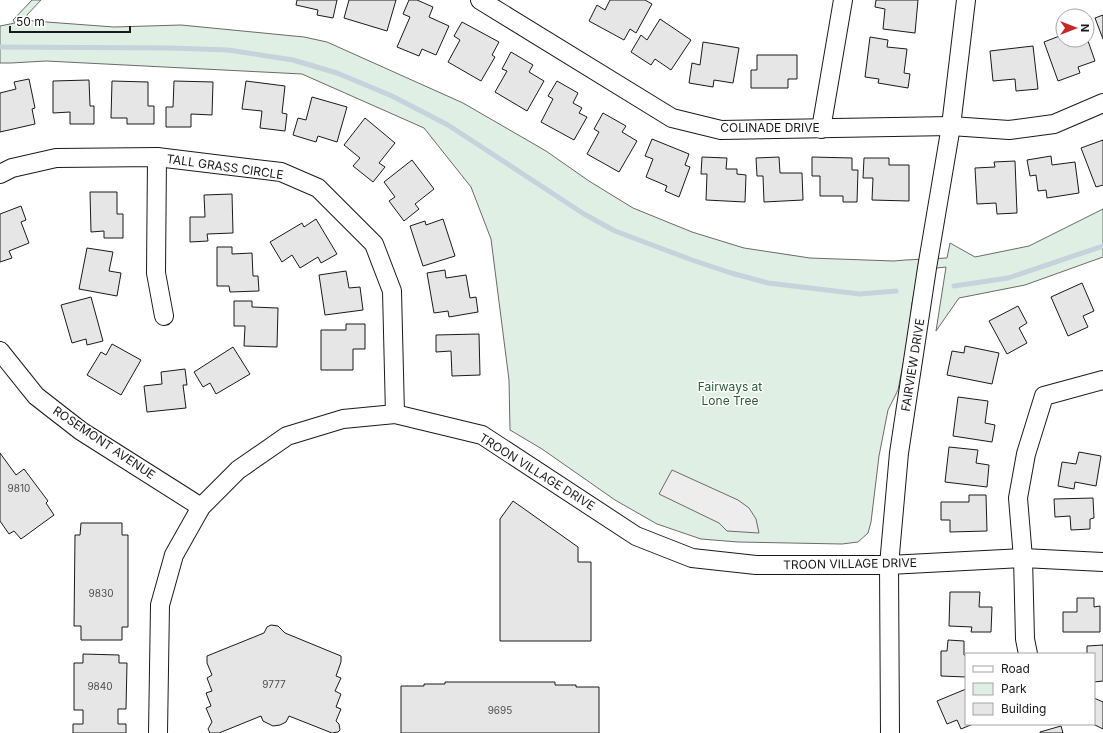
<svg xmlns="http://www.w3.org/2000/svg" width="1103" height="733" viewBox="0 0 1103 733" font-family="Inter,sans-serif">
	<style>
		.green { fill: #e0efe3; stroke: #6a6a6a }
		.parking { fill: #ededed; stroke: #6a6a6a }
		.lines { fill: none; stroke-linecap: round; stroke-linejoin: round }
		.stream { stroke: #c6d2dc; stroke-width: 5 }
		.building { fill: #e6e6e6; stroke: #1a1a1a }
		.minor-casing { stroke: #1a1a1a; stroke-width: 20 }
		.minor { stroke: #fff; stroke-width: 18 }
		.labels { text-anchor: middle; stroke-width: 3; stroke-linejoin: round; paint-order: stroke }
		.number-label { font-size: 10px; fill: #4d4d4d }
		.street-label { font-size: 12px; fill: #1a1a1a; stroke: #fff }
		.park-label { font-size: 12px; fill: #2b5a34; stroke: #fff }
	</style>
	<rect width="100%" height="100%" fill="#fff"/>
	<polygon class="green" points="32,0 41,0 27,15 27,19 33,21 114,27 181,25 304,37 327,42 463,103 546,151 589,181 633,208 692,232 744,248 810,258 894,261 905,260 947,258 950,243 975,257 1029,246 1103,209 1103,257 1025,285 959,298 936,331 946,267 919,270 912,303 908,339 898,390 888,410 879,456 871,522 868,533 858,542 842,544 738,542 701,539 657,524 615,500 542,449 510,430 509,380 491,239 471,187 424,128 302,74 46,61 11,63 0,63 0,26 15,23 13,20"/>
	<polygon class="parking" points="672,470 738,500 749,508 756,519 759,533 727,531 719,523 659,494"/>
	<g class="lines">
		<g class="stream">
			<polyline points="0,47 171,48 228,50 293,60 337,73 392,96 448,125 584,214 615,231 692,260 731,273 768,283 860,294 896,291"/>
			<polyline points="954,286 1008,278 1103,246"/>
		</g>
	</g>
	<g class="building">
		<polygon points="297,0 337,0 333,18 317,15 318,10 296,5"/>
		<polygon points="349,0 396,0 387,31 344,18"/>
		<polygon points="409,0 417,0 433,7 429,17 449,26 436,55 422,49 419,56 397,47 410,17 403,14"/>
		<polygon points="610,0 645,0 652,4 636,33 630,29 624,40 589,21 597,5 605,10"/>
		<polygon points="876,0 918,0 915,33 883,29 885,9 875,7"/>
		<polygon points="1103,15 1103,39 1095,18"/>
		<polygon points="660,19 691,40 671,70 655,59 651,65 631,52 641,35 647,40"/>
		<polygon points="462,22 499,42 492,55 495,57 481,81 448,62 460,40 454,36"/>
		<polygon points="1063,27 1063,40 1087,40 1087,38 1095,61 1078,67 1080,73 1058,81 1044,42 1062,35 1060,28"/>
		<polygon points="870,37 888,40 887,47 907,49 904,73 910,74 908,88 878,83 879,79 865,77"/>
		<polygon points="703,42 739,48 733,83 714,80 713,87 689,83 692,63 700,65"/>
		<polygon points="1033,46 1038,89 1016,91 1015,79 993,81 990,51"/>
		<polygon points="511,52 533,65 529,72 544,81 527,111 495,92 507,71 502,69"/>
		<polygon points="757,55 797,55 797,79 788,79 788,88 751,88 751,70 757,70"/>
		<polygon points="29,79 35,108 32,109 35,124 0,132 0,93 16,89 14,82"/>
		<polygon points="89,80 90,106 94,106 94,124 70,124 70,112 53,113 53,81"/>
		<polygon points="112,81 148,82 148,106 154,106 154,124 127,124 127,118 111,118"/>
		<polygon points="174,81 213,82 212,115 191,114 191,127 166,127 166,107 173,107"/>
		<polygon points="246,81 285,86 282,113 287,114 285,131 260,128 262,111 242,109"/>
		<polygon points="557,81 578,93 573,103 582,108 579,113 587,117 574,140 541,122 553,99 548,96"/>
		<polygon points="312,97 347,107 337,142 318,136 316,142 293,135 298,118 306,120"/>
		<polygon points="603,113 626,126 622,132 637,141 619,172 587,154 599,132 594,129"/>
		<polygon points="365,118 395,143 379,163 385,167 373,182 353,166 360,158 344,145"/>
		<polygon points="652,139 689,154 685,165 690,167 679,197 665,191 667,186 646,177 653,159 645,156"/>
		<polygon points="1103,140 1103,185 1096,187 1081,148"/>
		<polygon points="1051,156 1052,165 1075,162 1079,193 1047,198 1046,190 1038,191 1036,175 1030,176 1027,160"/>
		<polygon points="702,157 727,158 726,169 737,169 737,174 746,175 745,202 706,200 707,174 701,174"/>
		<polygon points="779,157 780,173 802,173 803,200 764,202 763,176 757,176 756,158"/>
		<polygon points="812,157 852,158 852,170 858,170 857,202 843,202 843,196 820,196 820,176 812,176"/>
		<polygon points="864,158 889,158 889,165 909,165 909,201 872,200 873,178 863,178"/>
		<polygon points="412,160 434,189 415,204 419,209 404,221 389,201 395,197 384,182"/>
		<polygon points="1015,161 1017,213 997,214 996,203 977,204 975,168 995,167 994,162"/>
		<polygon points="90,192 117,192 117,214 123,214 123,238 104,238 104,231 91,232"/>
		<polygon points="232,194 233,233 207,234 208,241 190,242 190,217 205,217 204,195"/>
		<polygon points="21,206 26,220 21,222 29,243 9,251 12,258 0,262 0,214"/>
		<polygon points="316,219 337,254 321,263 318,257 300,268 292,255 282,262 270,242 302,223 304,227"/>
		<polygon points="443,219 455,256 423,266 410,226 425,221 426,225"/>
		<polygon points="217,247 232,247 232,254 252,253 253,276 258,276 259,291 230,292 229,286 217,286"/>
		<polygon points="87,248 113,252 109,271 121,273 117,296 79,289"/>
		<polygon points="445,270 446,278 466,275 470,298 476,297 478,312 449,317 448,311 434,313 427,273"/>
		<polygon points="346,271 349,288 360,287 363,310 325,315 319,275"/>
		<polygon points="1082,283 1094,311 1083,316 1088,327 1068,336 1051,297"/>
		<polygon points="91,297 103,341 87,345 86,339 72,343 61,305"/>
		<polygon points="234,301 252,301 252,307 278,308 277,347 244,346 245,326 234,326"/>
		<polygon points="1018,306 1027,323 1019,328 1027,343 1007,354 989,321"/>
		<polygon points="346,324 365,324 365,349 353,349 353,370 321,370 321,330 346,330"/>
		<polygon points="479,334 480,375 452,376 451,351 436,352 436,335"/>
		<polygon points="112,344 141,360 121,395 87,375 101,352 106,355"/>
		<polygon points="965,346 999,353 992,384 947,375 952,351 964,353"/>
		<polygon points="233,347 250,374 216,394 210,383 203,387 194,372"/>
		<polygon points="185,369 187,385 183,385 186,408 147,412 144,386 162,384 161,372"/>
		<polygon points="958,397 988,401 985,423 995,425 992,442 953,436"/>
		<polygon points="949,447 978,450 976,463 989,465 987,487 945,482"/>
		<polygon points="1079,452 1101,456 1096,486 1075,482 1074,489 1058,486 1062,462 1076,464"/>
		<polygon points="0,453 16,475 24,469 48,501 46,503 54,515 21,539 14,531 9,534 0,521"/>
		<polygon points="969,495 986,495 987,531 950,532 950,520 941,520 941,502 969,502"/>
		<polygon points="1093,498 1094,518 1090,519 1090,529 1071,530 1070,516 1055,517 1054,499"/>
		<polygon points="513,501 578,547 578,562 591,562 591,641 500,641 500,519"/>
		<polygon points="81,523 122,523 122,535 128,535 128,627 122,627 122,640 81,640 81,626 74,626 75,535 80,535"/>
		<polygon points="950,592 980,592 979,607 992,607 991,632 971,632 972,627 949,626"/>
		<polygon points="1077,598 1094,598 1094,607 1100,606 1100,632 1063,632 1063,612 1077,612"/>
		<polygon points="271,625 278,626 285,633 341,656 341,662 336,676 341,678 335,691 341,694 336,707 341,709 336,721 339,724 340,730 338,732 332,733 289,716 286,722 280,725 273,726 263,721 261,716 219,733 210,733 208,729 212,722 206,708 211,706 206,693 212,691 207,678 212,675 207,663 207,656 264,633 267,627"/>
		<polygon points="948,640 964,641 964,655 966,655 966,677 941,676 941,651 947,651"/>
		<polygon points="1103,645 1103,681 1094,682 1094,654 1087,654 1087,646"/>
		<polygon points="83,654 119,655 119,663 127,663 126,709 118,709 118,724 126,724 126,733 73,733 73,724 83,724 83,710 74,710 74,663 83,663"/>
		<polygon points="445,682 555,682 555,685 576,685 576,687 599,687 599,733 401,733 401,686 424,686 424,684 445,684"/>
		<polygon points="966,689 966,724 973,724 961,729 957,720 947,724 937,701"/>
		<polygon points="1094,698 1103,702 1103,729 1093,724"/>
		<polygon points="1061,726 1063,733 1040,733 1040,732"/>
	</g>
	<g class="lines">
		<defs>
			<g id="minor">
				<polyline points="480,0 672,118 721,130 951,126 1009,130 1054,124 1103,103"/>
				<polyline points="821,129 843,0"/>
				<polyline points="157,157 156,273 164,316"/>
				<polyline points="0,174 12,168 56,158 157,157 281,172 318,188 374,244 392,291 395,414"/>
				<polyline points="0,351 36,396 81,431 201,507"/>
				<polyline points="1028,654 1025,639 1023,558 1018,498 1026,454 1044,396 1103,380"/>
				<polyline points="158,733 160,605 174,555 201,507 238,470 287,436 343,419 395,414 482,435 636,536 692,558 756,565 889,565 1023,558 1103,562"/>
				<polyline points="890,733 889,565 899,453 927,268 951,126 966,0"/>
			</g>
		</defs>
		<use href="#minor" class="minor-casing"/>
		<use href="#minor" class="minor"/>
	</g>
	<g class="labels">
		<g class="number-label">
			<text x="19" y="492">9810</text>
			<text x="101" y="597">9830</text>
			<text x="274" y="688">9777</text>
			<text x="100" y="690">9840</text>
			<text x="500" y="714">9695</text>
		</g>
		<g class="street-label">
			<text x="770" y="132">COLINADE DRIVE</text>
			<text transform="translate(225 167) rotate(8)" y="4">TALL GRASS CIRCLE</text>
			<text transform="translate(913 365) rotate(-81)" y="4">FAIRVIEW DRIVE</text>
			<text transform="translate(104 443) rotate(34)" y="4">ROSEMONT AVENUE</text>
			<text transform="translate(537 472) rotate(32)" y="4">TROON VILLAGE DRIVE</text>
			<text transform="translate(850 564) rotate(-1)" y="4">TROON VILLAGE DRIVE</text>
		</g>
		<g class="park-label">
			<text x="730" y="391">Fairways at<tspan x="730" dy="14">Lone Tree</tspan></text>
		</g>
	</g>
	<rect x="965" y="653" width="130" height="72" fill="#ffffff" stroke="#a3a3a3"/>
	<rect x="973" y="666" width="20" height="6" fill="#ffffff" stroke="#a3a3a3"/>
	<text x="1001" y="673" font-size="12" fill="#1a1a1a">Road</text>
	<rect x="973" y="683" width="20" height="12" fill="#e0efe3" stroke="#a3a3a3"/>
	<text x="1001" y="693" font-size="12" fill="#1a1a1a">Park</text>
	<rect x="973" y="703" width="20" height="12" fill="#e6e6e6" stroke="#a3a3a3"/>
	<text x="1001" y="713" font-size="12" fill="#1a1a1a">Building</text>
	<g transform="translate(1075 28) rotate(90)"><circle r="19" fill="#ffffff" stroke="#a3a3a3"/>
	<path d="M0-3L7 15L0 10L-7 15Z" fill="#c62828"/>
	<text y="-6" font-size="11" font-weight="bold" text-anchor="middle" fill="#1a1a1a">N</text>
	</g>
	<path d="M10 26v6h120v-6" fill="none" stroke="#1a1a1a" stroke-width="2"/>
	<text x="16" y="26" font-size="12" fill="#1a1a1a" stroke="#ffffff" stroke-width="3" paint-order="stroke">50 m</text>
</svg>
